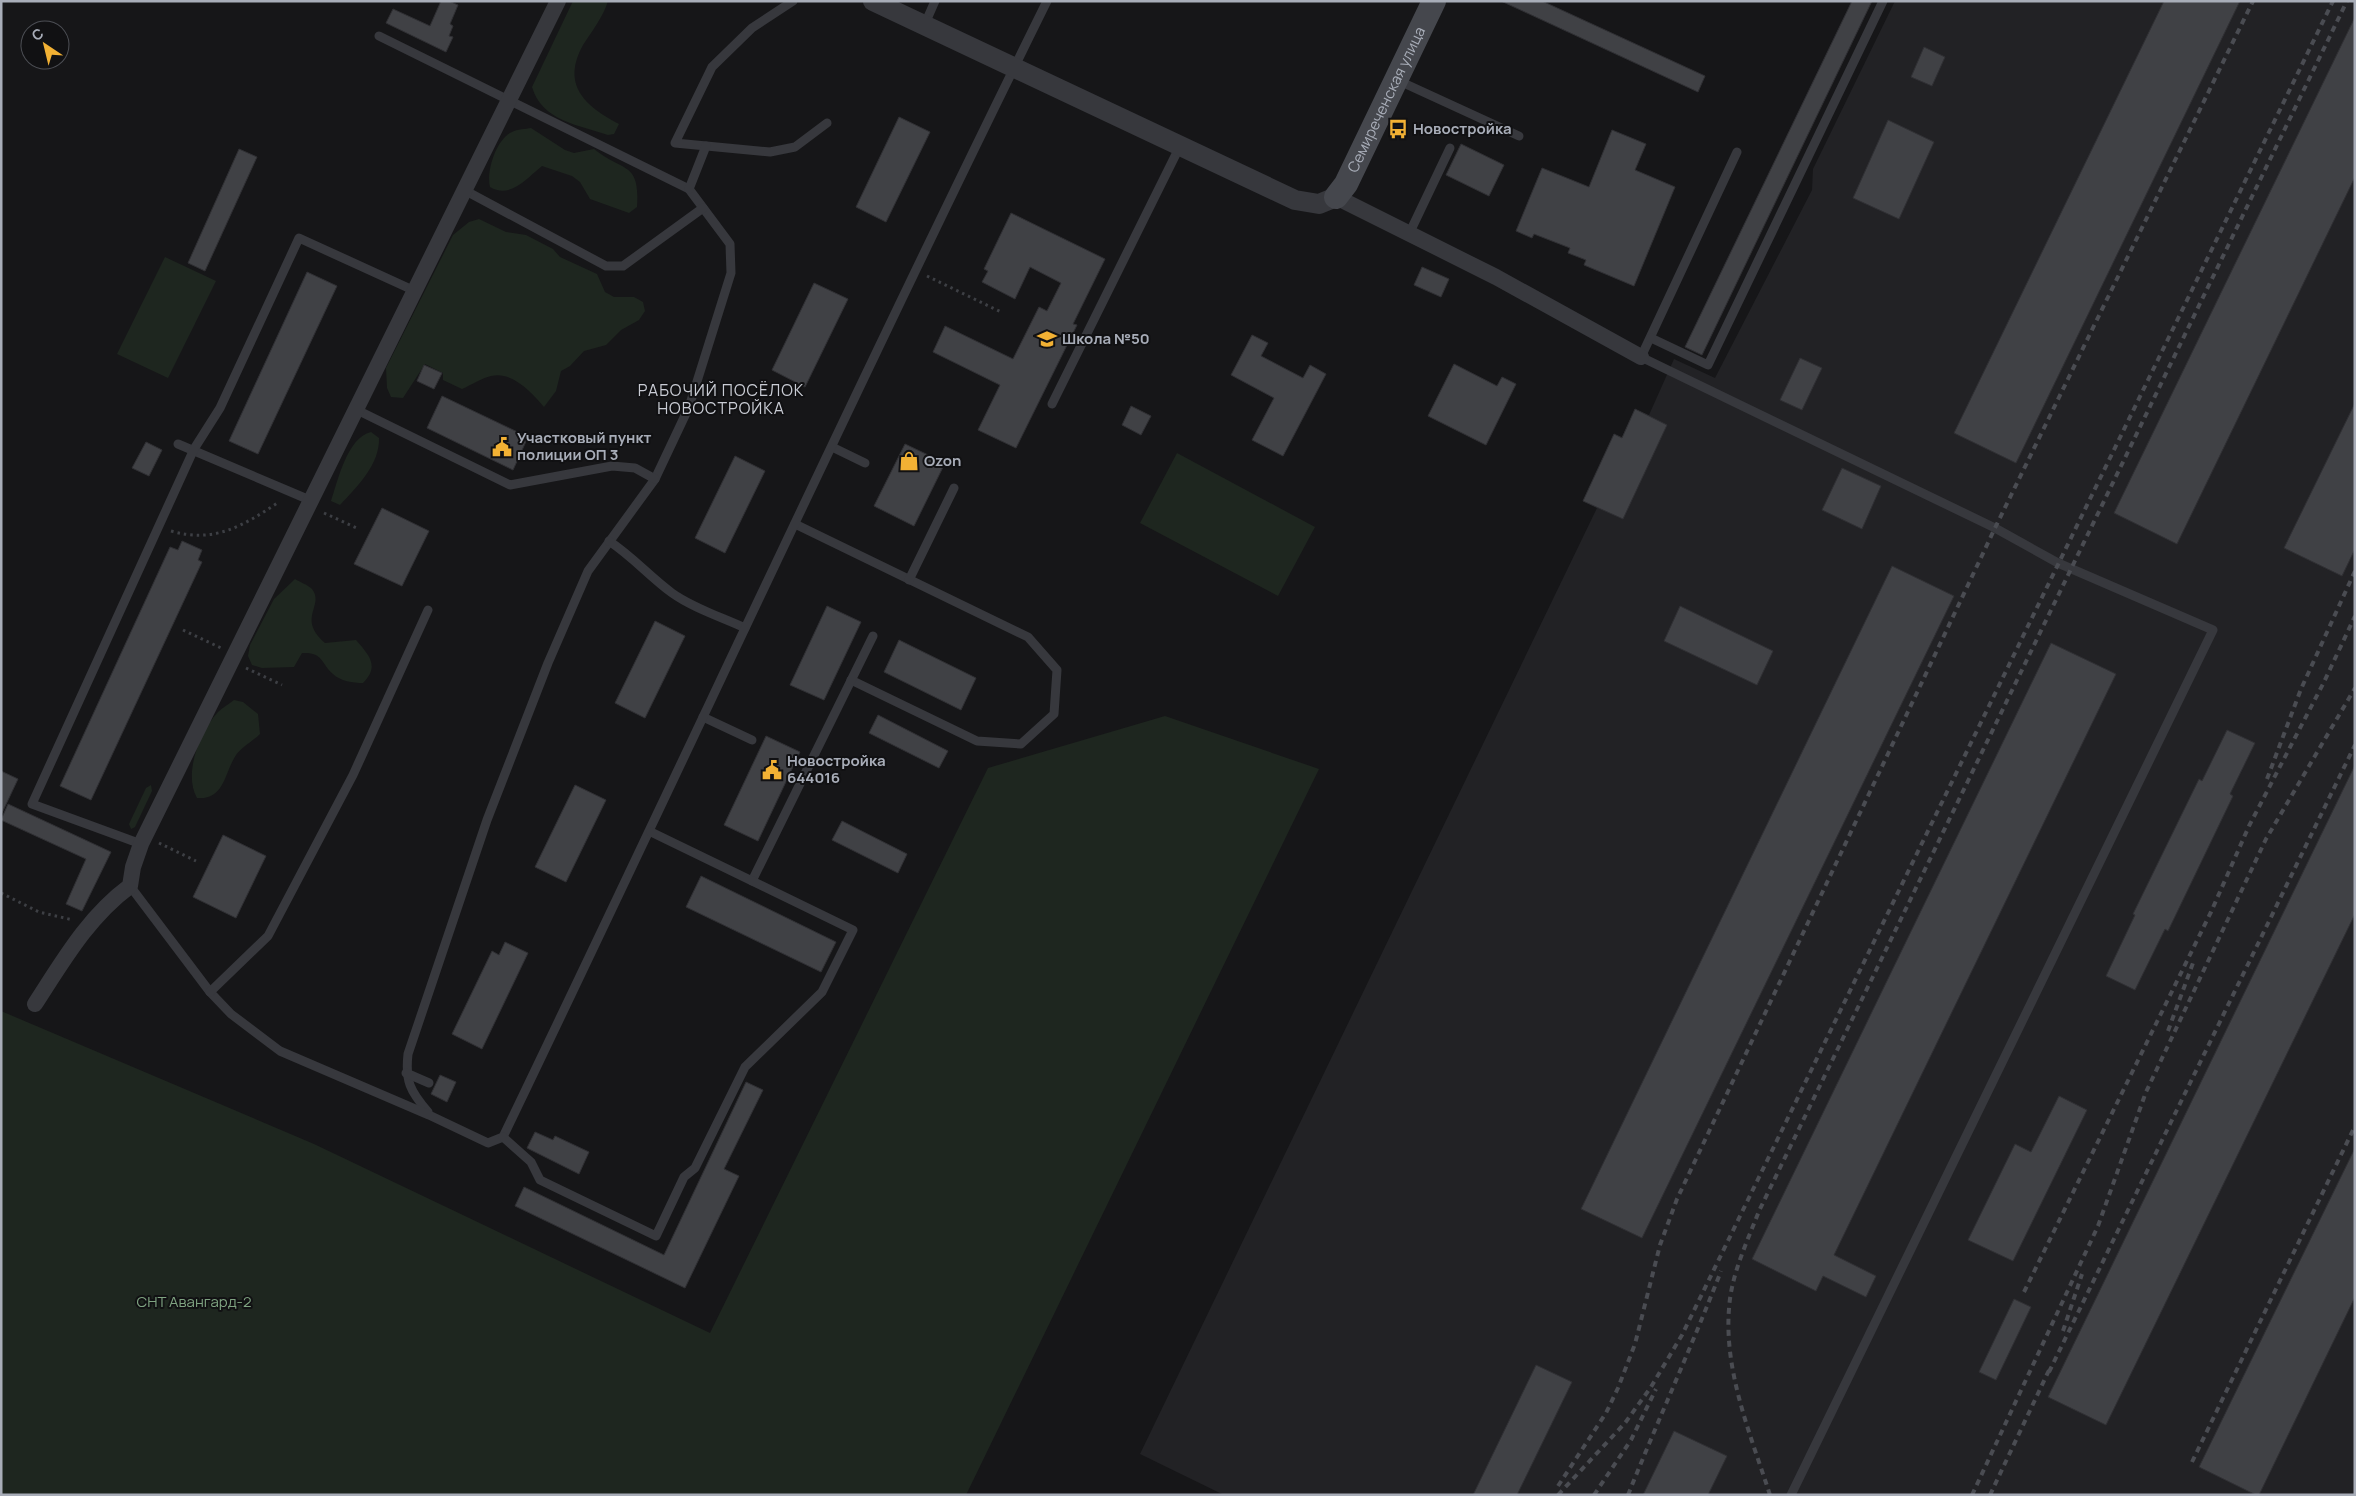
<svg xmlns="http://www.w3.org/2000/svg" width="2356" height="1496" viewBox="0 0 2356 1496" font-family="Manrope,sans-serif">
	<style>
		.built { fill: #222225 }
		.green { fill: #1e261f }
		.building { fill: #404145; stroke: #303034 }
		.lines { fill: none; stroke-linecap: round; stroke-linejoin: round }
		.path { stroke: #3d3f44; stroke-width: 3; stroke-dasharray: 2.5 4; stroke-linecap: butt }
		.service { stroke: #37383d; stroke-width: 9 }
		.minor { stroke: #37383d; stroke-width: 16 }
		.tertiary { stroke: #37383d; stroke-width: 20 }
		.secondary { stroke: #45474d; stroke-width: 24 }
		.rail { stroke: #4a4c52; stroke-width: 4; stroke-dasharray: 6 5; stroke-linecap: butt }
		.labels { text-anchor: middle; stroke-width: 4; stroke-linejoin: round; paint-order: stroke }
		.street-label { font-size: 15px; fill: #a8adb8; stroke: #111113 }
		.poi-label { font-size: 15px; font-weight: bold; fill: #a8adb8; stroke: #111113; text-anchor: start }
		.park-label { font-size: 15px; fill: #7fa381; stroke: #111113 }
		.neighbourhood-label { font-size: 16px; letter-spacing: 1px; fill: #c9ccd4; stroke: #111113 }
	</style>
	<rect width="100%" height="100%" fill="#161618"/>
	<polygon class="built" points="1895,1 2355,1 2355,1495 1224,1495 1140,1454 1597,508 1583,501 1614,434 1622,437 1635,409 1649,415 1674,359 1715,378 1812,190 1813,169"/>
	<g class="green">
		<path d="M 573,1 L 608,1 C 603,17 592,31 583,45 C 561,85 585,106 619,124 L 614,134 L 608,135 C 579,125 542,121 532,87 Z"/>
		<path d="M 531,128 L 565,150 L 574,153 L 594,149 C 624,173 640,161 637,207 L 629,213 L 590,199 L 580,182 L 572,176 L 542,166 C 526,179 510,199 490,187 C 486,172 496,139 512,132 C 517,129 526,129 531,128 Z"/>
		<path d="M 479,219 L 506,232 L 526,235 L 553,249 L 560,257 L 597,274 L 605,292 L 614,297 L 634,297 L 643,302 L 645,311 L 639,320 L 621,330 L 606,345 L 584,351 L 570,366 L 561,371 L 556,391 L 544,407 C 532,393 513,371 491,376 C 482,378 471,385 462,389 L 443,380 L 443,373 L 425,364 L 403,398 L 391,397 L 387,388 L 386,368 L 453,235 L 469,222 Z"/>
		<polygon points="165,257 216,281 168,378 117,354"/>
		<path d="M 371,432 L 379,438 C 380,464 357,487 340,505 L 331,501 C 338,480 347,438 371,432 Z"/>
		<polygon points="1177,453 1315,527 1278,596 1140,523"/>
		<path d="M 295,579 C 300,582 308,585 312,589 C 325,606 296,618 325,643 L 356,640 C 369,655 380,666 363,683 C 353,683 340,681 333,674 C 320,662 323,652 302,653 L 294,667 L 262,668 L 252,665 L 248,656 L 250,645 L 274,599 Z"/>
		<path d="M 234,700 L 243,702 L 258,714 L 260,734 C 253,741 242,747 236,755 C 224,773 225,800 197,798 C 183,774 200,731 218,712 C 222,708 229,704 234,700 Z"/>
		<polygon points="1165,716 1319,769 966,1495 1,1495 1,1011 314,1144 710,1333 988,768"/>
		<polygon points="151,785 152,791 135,827 131,829 129,824 146,788"/>
	</g>
	<g class="building">
		<polygon points="441,1 449,1 458,5 450,24 453,26 449,36 453,37 446,52 386,23 393,9 430,26"/>
		<polygon points="1501,1 1542,1 1705,76 1698,92"/>
		<polygon points="1852,1 1872,1 1702,355 1685,347"/>
		<polygon points="2164,1 2240,1 2016,463 1954,433"/>
		<polygon points="2355,17 2355,177 2177,544 2114,513"/>
		<polygon points="1924,47 1945,57 1932,86 1911,77"/>
		<polygon points="899,117 930,132 886,222 856,207"/>
		<polygon points="1888,120 1934,142 1899,219 1853,198"/>
		<polygon points="1612,130 1646,144 1635,170 1675,187 1634,286 1584,265 1586,260 1568,253 1570,248 1534,234 1532,238 1516,231 1542,168 1589,187"/>
		<polygon points="1461,144 1504,165 1489,196 1446,175"/>
		<polygon points="239,149 257,157 205,271 188,263"/>
		<polygon points="1011,213 1105,259 1073,324 1077,325 1016,448 978,430 1000,385 933,352 945,326 1013,359 1039,307 1047,311 1061,283 1030,267 1015,299 982,282 988,271 984,269"/>
		<polygon points="1422,267 1449,279 1441,297 1414,285"/>
		<polygon points="307,272 337,286 258,454 229,441"/>
		<polygon points="814,283 848,299 805,387 772,370"/>
		<polygon points="1252,335 1268,343 1261,356 1303,378 1310,365 1326,374 1283,456 1252,440 1274,398 1231,375"/>
		<polygon points="1800,358 1822,368 1802,410 1780,400"/>
		<polygon points="1454,364 1497,386 1502,377 1516,384 1486,445 1428,416"/>
		<polygon points="424,365 442,373 434,389 417,381"/>
		<polygon points="442,396 528,437 513,470 427,428"/>
		<polygon points="2355,403 2355,549 2342,576 2284,548"/>
		<polygon points="1131,406 1151,416 1141,435 1122,425"/>
		<polygon points="1635,409 1667,425 1623,519 1583,501 1614,434 1622,438"/>
		<polygon points="146,442 162,450 149,476 132,468"/>
		<polygon points="905,444 945,463 914,526 874,506"/>
		<polygon points="735,456 765,471 725,553 695,538"/>
		<polygon points="1842,468 1881,486 1862,529 1822,510"/>
		<polygon points="382,508 429,531 402,586 354,564"/>
		<polygon points="182,541 202,550 198,560 202,562 91,800 60,786 170,547 178,550"/>
		<polygon points="1892,566 1954,596 1642,1238 1581,1209"/>
		<polygon points="827,606 861,622 824,700 790,685"/>
		<polygon points="1680,606 1773,651 1757,685 1664,641"/>
		<polygon points="655,621 685,636 645,718 615,703"/>
		<polygon points="899,640 976,678 961,710 884,672"/>
		<polygon points="2051,643 2116,674 1834,1255 1876,1276 1866,1297 1823,1276 1816,1291 1752,1259"/>
		<polygon points="878,715 948,751 939,768 869,733"/>
		<polygon points="2227,730 2255,743 2230,794 2233,796 2168,931 2165,929 2135,990 2106,976 2135,915 2133,914 2199,779 2202,781"/>
		<polygon points="766,736 800,752 758,841 724,825"/>
		<polygon points="2355,765 2355,914 2106,1425 2048,1397"/>
		<polygon points="1,771 18,779 1,815"/>
		<polygon points="575,785 606,800 566,882 535,867"/>
		<polygon points="8,804 111,852 82,911 66,904 86,859 1,820"/>
		<polygon points="842,821 907,854 898,873 832,840"/>
		<polygon points="223,835 266,856 236,918 193,897"/>
		<polygon points="701,876 836,942 821,972 686,907"/>
		<polygon points="505,942 528,953 482,1049 452,1034 492,951 499,955"/>
		<polygon points="440,1075 456,1082 447,1102 431,1094"/>
		<polygon points="746,1082 763,1090 724,1169 739,1176 685,1288 515,1206 524,1187 664,1255"/>
		<polygon points="2059,1096 2087,1110 2013,1261 1968,1240 2015,1144 2031,1152"/>
		<polygon points="535,1132 553,1140 555,1136 589,1152 579,1174 527,1148"/>
		<polygon points="2355,1148 2355,1297 2259,1495 2256,1495 2199,1467"/>
		<polygon points="2014,1299 2031,1307 1996,1380 1979,1372"/>
		<polygon points="1536,1365 1572,1382 1517,1495 1473,1495"/>
		<polygon points="1674,1431 1727,1456 1708,1495 1643,1495"/>
	</g>
	<g class="lines">
		<g class="path">
			<polyline points="927,276 1001,312"/>
			<polyline points="324,513 359,529"/>
			<path d="M 171,531 C 215,544 244,525 279,502"/>
			<polyline points="183,630 221,648"/>
			<polyline points="246,668 282,685"/>
			<polyline points="159,843 196,861"/>
			<polyline points="1,893 39,912 73,920"/>
		</g>
		<g class="service">
			<polyline points="793,1 752,28 712,67 675,143 770,152 795,147 827,123"/>
			<polyline points="924,26 935,1"/>
			<path d="M 379,36 L 689,189 L 730,244 L 731,273 L 689,407 L 655,479 L 588,571 L 548,663 L 487,820 L 408,1054 C 405,1081 410,1091 428,1112"/>
			<polyline points="1397,80 1519,136"/>
			<polyline points="1737,152 1641,357 1995,528 2058,563 2213,630 1791,1495"/>
			<polyline points="689,189 706,146"/>
			<polyline points="466,191 606,266 623,266 703,208"/>
			<polyline points="1409,234 1450,148"/>
			<polyline points="1651,338 1708,365 1883,1"/>
			<polyline points="1052,404 1180,146"/>
			<polyline points="357,410 510,485 612,466 635,468 655,479"/>
			<polyline points="178,444 312,501"/>
			<polyline points="832,447 865,463"/>
			<polyline points="795,524 1028,637 1057,670 1054,714 1021,744 977,741 851,680"/>
			<path d="M 609,541 C 633,557 649,576 672,593 C 693,608 721,617 745,628"/>
			<polyline points="909,580 954,488"/>
			<polyline points="703,717 752,740"/>
			<polyline points="141,844 32,804 194,449 220,408 299,238 415,291"/>
			<polyline points="752,881 873,636"/>
			<path d="M 130,886 L 210,992 L 231,1014 L 280,1051 L 429,1115 L 488,1143 L 503,1137 C 685,759 861,377 1047,1"/>
			<polyline points="210,992 268,936 353,775 428,610"/>
			<polyline points="406,1073 429,1083"/>
			<polyline points="503,1137 531,1162 540,1180 656,1236 684,1177 695,1168 745,1067 822,992 853,930 651,832"/>
		</g>
		<g class="minor">
			<polyline points="1336,197 1496,277 1641,357"/>
			<path d="M 35,1004 C 63,961 88,917 130,886 L 133,867 L 141,844 L 558,1"/>
		</g>
		<polyline class="tertiary" points="873,1 1295,200 1319,204 1336,197"/>
		<path class="secondary" id="s1" d="M 1336,197 L 1346,184 L 1434,1"/>
		<g class="rail">
			<polyline points="2267,779 2301,689 2355,571"/>
			<polyline points="2168,1031 2193,963"/>
			<polyline points="2024,1292 2211,912 2249,826 2324,682 2355,616"/>
			<polyline points="2063,1331 2082,1274"/>
			<polyline points="2049,1372 2355,745"/>
			<polyline points="2192,1462 2355,1126"/>
			<polyline points="1558,1486 1606,1413 1618,1388 1635,1344 1660,1245 1677,1199 1995,528 2253,1"/>
			<polyline points="1558,1495 1625,1423 1651,1387 1682,1335 2333,1"/>
			<polyline points="1594,1495 1631,1440 1656,1389"/>
			<path d="M 1628,1495 C 1658,1420 1692,1346 1721,1271"/>
			<path d="M 1770,1495 C 1751,1436 1724,1372 1729,1309 C 1731,1275 1747,1242 1759,1211 L 2347,1"/>
			<polyline points="1972,1495 2098,1226 2146,1092 2266,839 2355,688"/>
			<polyline points="1990,1495 2051,1366"/>
		</g>
	</g>
	<defs>
		<symbol id="bus-bare" viewBox="-9 -9 18 18"><path d="M-5-6H5V4H4V6H2V4H-2V6H-4V4H-5ZM-3.5-4V0h7V-4ZM-3.5 1.2v1.5H-2V1.2ZM2 1.2v1.5H3.5V1.2Z" fill="#f2b134" stroke="#111113" stroke-width="2.5" paint-order="stroke"/></symbol>
		<symbol id="school-bare" viewBox="-9 -9 18 18"><path d="M0-5L7-2L0 1L-7-2ZM-4 1L0 2.5L4 1V4Q0 6-4 4Z" fill="#f2b134" stroke="#111113" stroke-width="2.5" paint-order="stroke"/></symbol>
		<symbol id="civic-bare" viewBox="-9 -9 18 18"><path d="M-.6-6.5H3V-4.5H.6V-3L4-1V1h2V6H-6V1h2V-1L-.6-3ZM-1.2 2.5V6h2.4V2.5Z" fill="#f2b134" stroke="#111113" stroke-width="2.5" paint-order="stroke"/></symbol>
		<symbol id="shop-bare" viewBox="-9 -9 18 18"><path d="M-5-2.5h2.3a2.7 3.5 0 0 1 5.4 0H5L5.5 6h-11ZM-1.5-2.5h3a1.5 2.3 0 0 0-3 0Z" fill="#f2b134" stroke="#111113" stroke-width="2.5" paint-order="stroke"/></symbol>
	</defs>
	<g fill-rule="evenodd">
		<use href="#bus-bare" x="1384" y="115" width="28" height="28"/>
		<use href="#school-bare" x="1033" y="325" width="28" height="28"/>
		<use href="#civic-bare" x="488" y="433" width="28" height="28"/>
		<use href="#shop-bare" x="895" y="447" width="28" height="28"/>
		<use href="#civic-bare" x="758" y="756" width="28" height="28"/>
	</g>
	<g class="labels">
		<g class="street-label">
			<text dy="5" stroke="none"><textPath href="#s1" startOffset="110">Семиреченская улица</textPath></text>
		</g>
		<g class="poi-label">
			<text x="1413" y="134">Новостройка</text>
			<text x="1062" y="344">Школа №50</text>
			<text x="517" y="443">Участковый пункт<tspan x="517" dy="17">полиции ОП 3</tspan></text>
			<text x="924" y="466">Ozon</text>
			<text x="787" y="766">Новостройка<tspan x="787" dy="17">644016</tspan></text>
		</g>
		<g class="park-label">
			<text x="194" y="1307">СНТ Авангард-2</text>
		</g>
		<g class="neighbourhood-label">
			<text x="721" y="396">РАБОЧИЙ ПОСЁЛОК<tspan x="721" dy="18">НОВОСТРОЙКА</tspan></text>
		</g>
	</g>
	<rect width="2356" height="1496" fill="none" stroke="#a8adb8" stroke-width="5"/>
	<g transform="translate(45 45) rotate(325)"><circle r="24" fill="#111113" stroke="#4d4f55"/>
	<path d="M0-4L9 19L0 12L-9 19Z" fill="#f2b134"/>
	<text y="-8" font-size="14" font-weight="bold" text-anchor="middle" fill="#a8adb8">С</text>
	</g>
</svg>
